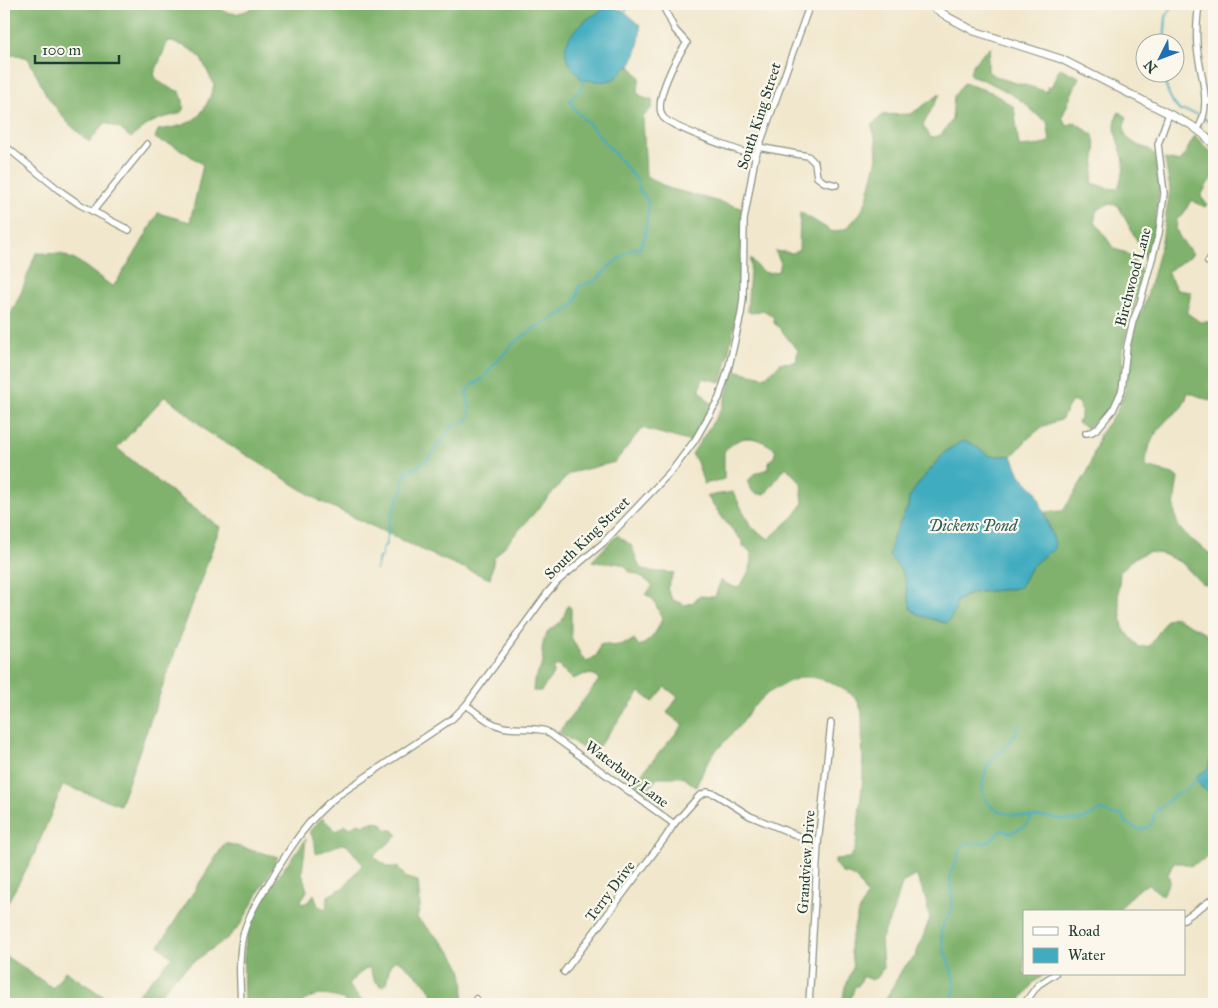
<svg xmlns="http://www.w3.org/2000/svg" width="1218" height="1008" viewBox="0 0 1218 1008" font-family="'IM FELL Great Primer',serif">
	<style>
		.forest { fill: #80b26d; stroke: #507850 }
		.water { fill: #41acc0; stroke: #30747a }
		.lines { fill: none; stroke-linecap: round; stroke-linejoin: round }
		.stream { stroke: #41acc0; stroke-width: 2 }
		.minor-casing { stroke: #889280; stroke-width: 8 }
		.major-casing { stroke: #889280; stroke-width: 9 }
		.minor { stroke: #fff; stroke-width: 5.5 }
		.major { stroke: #fff; stroke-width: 7 }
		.labels { text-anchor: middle; stroke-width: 4.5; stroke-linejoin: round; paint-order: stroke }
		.street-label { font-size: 15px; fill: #1f3d34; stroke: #fbf7ec }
		.water-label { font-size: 16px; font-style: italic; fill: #295e5e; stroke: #fbf7ec }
	</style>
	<rect width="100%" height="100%" fill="#fbf7ec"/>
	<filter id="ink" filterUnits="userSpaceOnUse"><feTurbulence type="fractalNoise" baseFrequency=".02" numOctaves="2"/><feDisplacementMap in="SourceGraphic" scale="10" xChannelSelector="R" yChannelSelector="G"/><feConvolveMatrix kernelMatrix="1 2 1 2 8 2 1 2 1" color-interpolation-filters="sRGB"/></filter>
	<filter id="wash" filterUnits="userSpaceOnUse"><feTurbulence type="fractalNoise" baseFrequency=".0096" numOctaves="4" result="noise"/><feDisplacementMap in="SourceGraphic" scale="20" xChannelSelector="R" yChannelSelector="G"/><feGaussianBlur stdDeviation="1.12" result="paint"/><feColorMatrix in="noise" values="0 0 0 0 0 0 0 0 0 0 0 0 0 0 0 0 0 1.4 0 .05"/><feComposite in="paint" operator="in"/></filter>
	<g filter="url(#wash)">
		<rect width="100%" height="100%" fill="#f1e7cc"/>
		<g class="forest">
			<path d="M 4,4 L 210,4 C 234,17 237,16 260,4 L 619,4 L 616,7 L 611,6 L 583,21 L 621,69 L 630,66 L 640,77 L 637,93 L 646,99 L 652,99 C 655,110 647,110 643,118 L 646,176 L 668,188 L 742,208 L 740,300 L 722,382 L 702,378 L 700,391 L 712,405 L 691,442 L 642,428 L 615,462 L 570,473 L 494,558 L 490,579 L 426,552 L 320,501 L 253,459 L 210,434 L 188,414 L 165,396 L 117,448 L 165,487 L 220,527 L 120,805 L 63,785 L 33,857 L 4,909 L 4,328 L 21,293 L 36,253 L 61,254 L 79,262 L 113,287 L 139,247 L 158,213 L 190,222 L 203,165 C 193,157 182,150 171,144 C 165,142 160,142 155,138 L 158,130 C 193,125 203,120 214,85 C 200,57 202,50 168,41 L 154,74 C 157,84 171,88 180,92 C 191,120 174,112 157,120 C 147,124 139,131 131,138 L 119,128 L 105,123 L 89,142 L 67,122 L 47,96 L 28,58 L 18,55 L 9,56 L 4,63 Z"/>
			<path d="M 991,47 L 988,59 L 988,72 C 1006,83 1027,84 1047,92 L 1047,87 L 1051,87 L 1060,68 L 1079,77 L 1062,117 L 1067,126 L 1075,122 L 1093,135 L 1096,150 L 1092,183 L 1107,188 L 1118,189 C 1120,181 1125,170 1124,162 C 1121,145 1109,129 1119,112 L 1127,117 L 1124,126 L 1126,137 L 1137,145 L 1149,149 L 1155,155 L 1159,190 L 1153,237 L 1146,258 L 1118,205 L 1108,204 L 1096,211 L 1095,221 L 1114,249 L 1127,253 L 1143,272 L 1138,296 L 1131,315 L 1122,350 L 1122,377 L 1119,391 L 1111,409 L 1087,428 L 1078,423 C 1082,414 1083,410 1077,402 L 1071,402 L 1061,420 C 1038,425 1028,439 1012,456 L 990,456 L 971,443 L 960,442 L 945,452 L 918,484 L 909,498 L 908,507 L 899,524 L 889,557 C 909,574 905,586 911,609 L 921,616 L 946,623 L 951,619 L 957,601 L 973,593 L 1012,589 L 1023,582 L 1031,567 L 1037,560 L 1042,558 L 1055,543 L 1045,512 L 1063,511 L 1088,471 L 1100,434 L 1117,411 L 1125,392 L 1130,351 L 1138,317 L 1143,310 L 1162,241 L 1170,189 L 1165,159 L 1180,162 L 1195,136 L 1214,155 L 1214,177 L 1208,183 L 1201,196 L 1207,205 L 1205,207 L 1191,200 L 1183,215 L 1177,219 L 1176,229 L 1181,240 L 1193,254 L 1167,272 L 1177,290 L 1191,292 L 1187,313 L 1200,322 L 1214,322 L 1214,402 L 1188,392 C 1183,411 1179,408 1167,420 C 1155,432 1144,451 1146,467 L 1173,474 L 1178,478 C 1175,498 1169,520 1186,535 C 1194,542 1203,547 1211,555 L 1214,552 L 1214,587 L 1201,583 L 1182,563 L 1163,554 L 1148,552 L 1134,558 L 1120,572 L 1118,596 L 1123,628 L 1139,647 L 1150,646 L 1167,619 L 1175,617 L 1202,631 L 1214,640 L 1214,754 L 1210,759 L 1208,769 L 1199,774 L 1208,791 L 1214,793 L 1214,854 L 1190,866 L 1182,863 L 1173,863 L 1168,874 L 1170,881 L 1162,895 L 1149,885 C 1137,886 1126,902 1118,912 L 1024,912 L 1024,974 L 1045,974 L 1033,983 L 1018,1004 L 883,1004 L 903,968 L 915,957 L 930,918 L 925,896 L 916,875 L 902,883 L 896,904 L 881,940 L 883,968 L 878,977 L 871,980 L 863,976 L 858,986 L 855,986 L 849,1004 L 842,1004 L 845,987 L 853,968 L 850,944 L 857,916 L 867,895 C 859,883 857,874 842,873 L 835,864 L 835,859 L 849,858 L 854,852 L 856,845 L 863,778 L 862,712 L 858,702 L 851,694 L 831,682 L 813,677 L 802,677 L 790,681 L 768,693 L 752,708 L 739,726 L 713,754 L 704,769 L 696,787 L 683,777 L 658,777 L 642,797 L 630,787 L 683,725 L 667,713 L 678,697 L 665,687 L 653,702 L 640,692 L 592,755 L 559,732 L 599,680 L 595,675 L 585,674 L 573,679 L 557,665 L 553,669 L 554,673 L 541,691 L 533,691 L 534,681 L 543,663 L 542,649 L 544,639 L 548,631 L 562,621 L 568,605 L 571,608 L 571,637 L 582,657 L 587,662 L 597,655 L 600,645 L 604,644 L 613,646 L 628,643 L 634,639 L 639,646 C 651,642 657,631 662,619 L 654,600 L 645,594 L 653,586 C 646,580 638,573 629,572 C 625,558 603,566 592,561 L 617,535 L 631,545 L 640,568 L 649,571 L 674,573 L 667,589 L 673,600 L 685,605 L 692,603 L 699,596 L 715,597 L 721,580 L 726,584 L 737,588 C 746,580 762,553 743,547 L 743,542 L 724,520 L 707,496 L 733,492 L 751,527 L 769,539 L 794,516 L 803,504 L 801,483 L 786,467 L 765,494 L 758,494 L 753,492 L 748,483 C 753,472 758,472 769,469 L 769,461 L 774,457 L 776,450 C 767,443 753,435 741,439 C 735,441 729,447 724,451 L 724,479 L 704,484 L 697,462 L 692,454 L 722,408 L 734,370 L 764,377 L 774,370 L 780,363 L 796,362 L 798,350 C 789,342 784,331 774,323 L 773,316 L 763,310 L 752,313 L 747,311 L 751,258 C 760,270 762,276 778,271 L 781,263 L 775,251 L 793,253 L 799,250 L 800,212 L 833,232 L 847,228 L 861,212 L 867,199 L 877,158 L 876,141 L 872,126 L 882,115 L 911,114 L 940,94 L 923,125 L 931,138 L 941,135 L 952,120 L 954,96 L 964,83 L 991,92 L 1014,107 L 1019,147 L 1042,145 L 1050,141 L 1047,121 C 1033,114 1034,111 1023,102 C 1006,90 990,82 970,75 C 970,64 983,53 991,47 Z"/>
			<path d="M 322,818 L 336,831 L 345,825 L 351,828 L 357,823 L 364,825 L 375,821 L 383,824 L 386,830 L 393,830 L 398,835 L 373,857 L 389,867 L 398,867 L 406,878 L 418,881 L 420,907 L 417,918 C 444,945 471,960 462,1004 L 437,1004 C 431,985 416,975 401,962 L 396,960 L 390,965 L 386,984 L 382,986 L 375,981 L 369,967 L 359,974 L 348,985 L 360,999 L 369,1004 L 345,1004 L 345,1000 C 330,995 313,991 301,1004 L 276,1004 L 276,1001 L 265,1004 L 244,1004 C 244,983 242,955 247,935 C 256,903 286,866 306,839 L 302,873 L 307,891 L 301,900 L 303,904 L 310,901 L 314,894 L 318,906 L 326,909 L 328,896 L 344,887 L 363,864 L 347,845 L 341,844 L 316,854 L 315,844 L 310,831 Z"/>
			<polygon points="225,843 278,857 241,924 229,937 193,962 173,979 153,1004 129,1004 172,957 159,946"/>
			<polygon points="4,955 53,988 65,971 115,1004 4,1004"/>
		</g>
		<g class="water">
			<path d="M 611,6 L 625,12 L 640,25 C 641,40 636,53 630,66 C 621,69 623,70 618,76 C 609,85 593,80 582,80 C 577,73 568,64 566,56 C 560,34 594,13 611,6 Z"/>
			<path d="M 964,441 L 971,443 L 990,456 L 1012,456 L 1020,475 L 1036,491 L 1055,543 L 1053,551 L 1047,553 L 1031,567 L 1020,587 C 1000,593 976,587 958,600 C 954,603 957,606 955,611 C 953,615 950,620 946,623 L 921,616 L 911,609 C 905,586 909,574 889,557 L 894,534 L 908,507 L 909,498 L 918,484 L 945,452 L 960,442 Z"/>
			<polygon points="1214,754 1214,793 1202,788 1195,777 1208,769 1210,759"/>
		</g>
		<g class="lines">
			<g class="stream">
				<polyline points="623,14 631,4"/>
				<polyline points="1164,42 1166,17 1173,4"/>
				<path d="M 1163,72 C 1165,86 1170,101 1180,111 C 1193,110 1205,118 1214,126"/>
				<path d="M 376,569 L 379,558 L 382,556 L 382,549 L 386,544 L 389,523 L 397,500 L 403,488 L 403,477 L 408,471 L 420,465 L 430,457 L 452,426 C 474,423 472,410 466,392 L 472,385 L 483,379 L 493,365 L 516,341 L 537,327 L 563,313 L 572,306 L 577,298 L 579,286 L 595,281 L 612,264 L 632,249 L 640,248 L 645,236 L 648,209 L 647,199 L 640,191 L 637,180 L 589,124 L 576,111 L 570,101 C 577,89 582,95 583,79"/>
				<path d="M 1019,724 C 1013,745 1002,748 989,763 C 986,768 984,776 983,782 C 979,813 1010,815 1032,817"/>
				<path d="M 949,1004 C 964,980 942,959 941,934 C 941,923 949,920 951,910 C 954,897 948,884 951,872 C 952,868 955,865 957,861 C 958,857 958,851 961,847 C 968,840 979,845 987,842 C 993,841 996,833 1002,830 L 1011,833 L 1027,825 L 1032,817 C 1060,815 1076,830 1101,809 L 1112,815 L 1122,815 C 1127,827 1141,835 1152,824 L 1156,810 L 1162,807 L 1177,793 L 1184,791 L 1198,779"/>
			</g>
		</g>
	</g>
	<g filter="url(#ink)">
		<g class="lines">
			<defs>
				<g id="minor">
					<path d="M 662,4 L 675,30 L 687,43 C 677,56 652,102 663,117 C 671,128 738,150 755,156"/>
					<polyline points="1205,100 1214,103"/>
					<path d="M 1197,130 C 1214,106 1199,72 1197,46 C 1196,32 1197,18 1199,4"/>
					<polyline points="4,145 59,190 79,204 129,230"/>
					<polyline points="758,147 802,155 808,156 815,163 817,177 824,182 836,185"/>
					<polyline points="93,211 147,144"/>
					<polyline points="1208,262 1214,252"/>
					<polyline points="1086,433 1092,432 1098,428 1113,410 1122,390 1127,346 1133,321 1140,303 1159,233 1164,193 1158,144 1169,114"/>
					<path d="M 466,705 C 478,713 489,724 503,727 C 517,730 531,727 546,731 L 674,824 L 699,796 L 707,792 L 715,794 L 750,816 L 818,844"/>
					<polyline points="1184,919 1214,898"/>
					<polyline points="564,972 665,838 674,824"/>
					<path d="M 241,1004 C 240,982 238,957 243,935 C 249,913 261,895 273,876 C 291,846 309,818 337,796 L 452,719 L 466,705 L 548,592 L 558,581 L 603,543 L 674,468 L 695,440 L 719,398 L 729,366 L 741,314 L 743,298 L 744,220 L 755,158 L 810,4"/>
					<polyline points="473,1004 476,999"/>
					<polyline points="809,1004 818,844 831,723"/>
					<polyline points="1024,1004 1038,985 1055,974"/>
				</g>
				<polyline id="major" points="929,4 948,17 974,31 1061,59 1191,125 1203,134 1214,145"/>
			</defs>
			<use href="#minor" class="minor-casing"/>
			<use href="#major" class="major-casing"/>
			<use href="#minor" class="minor"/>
			<use href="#major" class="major"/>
		</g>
	</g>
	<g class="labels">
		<g class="street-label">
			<text transform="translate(759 116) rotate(-72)" y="5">South King Street</text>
			<text transform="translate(1133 277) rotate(-75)" y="5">Birchwood Lane</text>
			<text transform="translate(587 538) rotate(-44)" y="5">South King Street</text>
			<text transform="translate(627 774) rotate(37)" y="5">Waterbury Lane</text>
			<text transform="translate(806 862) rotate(-86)" y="5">Grandview Drive</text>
			<text transform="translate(610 891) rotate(-53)" y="5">Terry Drive</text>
		</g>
		<g class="water-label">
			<text x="973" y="531">Dickens Pond</text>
		</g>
	</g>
	<rect width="1218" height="1008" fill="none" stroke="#fbf7ec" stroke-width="20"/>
	<rect x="1023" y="910" width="162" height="65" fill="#fbf7ec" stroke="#a3ada2"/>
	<rect x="1033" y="927" width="25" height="8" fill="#ffffff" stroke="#a3ada2"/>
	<text x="1068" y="936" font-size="15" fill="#1f3d34">Road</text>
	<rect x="1033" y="948" width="25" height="15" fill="#41acc0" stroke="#a3ada2"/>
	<text x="1068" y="960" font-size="15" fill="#1f3d34">Water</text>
	<g transform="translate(1160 58) rotate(228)"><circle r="24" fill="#fbf7ec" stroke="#a3ada2"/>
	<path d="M0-4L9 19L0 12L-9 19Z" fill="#1f6fb2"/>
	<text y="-8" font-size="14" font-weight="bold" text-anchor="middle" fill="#1f3d34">N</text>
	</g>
	<path d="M35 55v8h84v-8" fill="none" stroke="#1f3d34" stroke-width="2.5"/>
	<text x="42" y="55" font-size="15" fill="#1f3d34" stroke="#fbf7ec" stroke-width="4" paint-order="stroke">100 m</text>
</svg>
